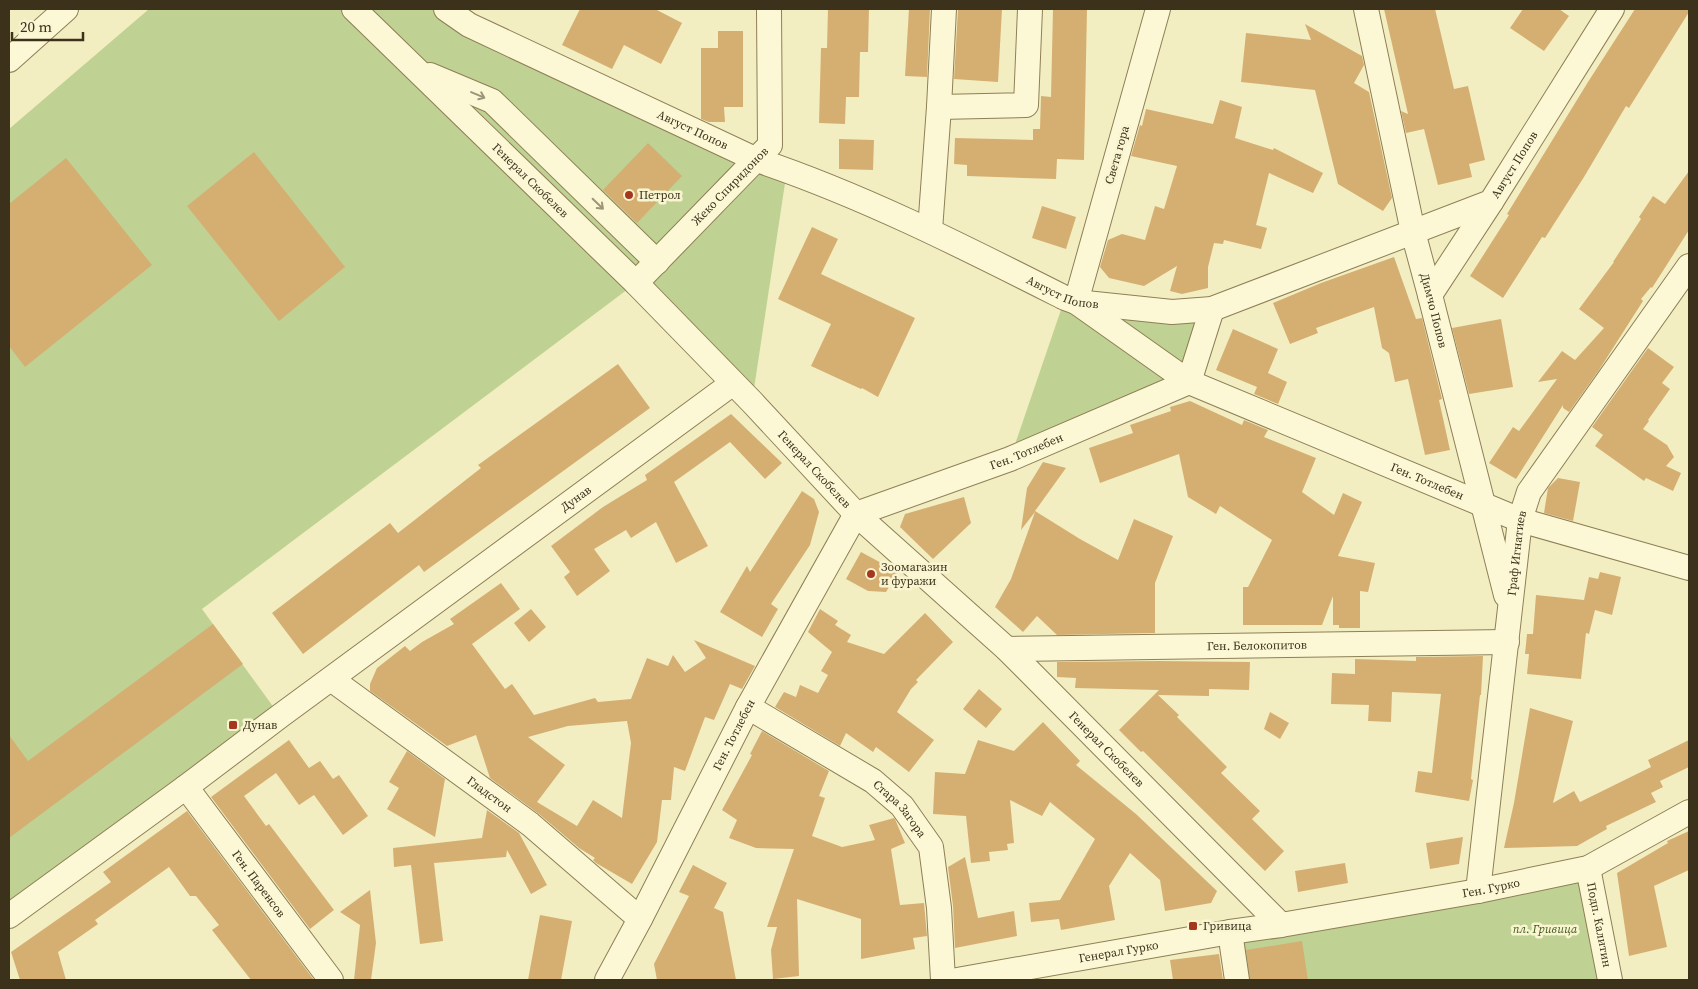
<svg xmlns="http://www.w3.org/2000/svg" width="1698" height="989" viewBox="0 0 1698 989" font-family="'Source Serif 4',serif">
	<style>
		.green { fill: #bfd293 }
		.building { fill: #d5af72; fill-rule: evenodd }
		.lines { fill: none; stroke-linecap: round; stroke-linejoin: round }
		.minor-casing { stroke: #8e7f56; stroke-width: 26 }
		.minor { stroke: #fcf8d5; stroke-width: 24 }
		.oneway { stroke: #9c9578 }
		.poi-dot { fill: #a4381f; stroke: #f9f5d1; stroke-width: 2 }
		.labels { text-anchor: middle; stroke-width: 5; stroke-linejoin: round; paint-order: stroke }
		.street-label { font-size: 12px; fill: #3c321c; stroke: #f9f5d1 }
		.poi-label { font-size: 12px; fill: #3c321c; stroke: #f9f5d1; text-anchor: start }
		.park-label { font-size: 12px; font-style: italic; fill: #415b20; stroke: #f9f5d1 }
	</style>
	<rect width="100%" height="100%" fill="#f3eec1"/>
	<g class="green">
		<polygon points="149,9 446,9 787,170 752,402 636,283 202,609 280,716 9,916 9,129"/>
		<polygon points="1065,298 1212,309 1189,382 1010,459"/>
		<polygon points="1588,868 1610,980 1237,980 1230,932"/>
	</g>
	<g class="building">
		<polygon points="580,9 655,9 682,23 661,64 624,45 612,69 562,45"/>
		<polygon points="828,9 869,9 868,52 860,52 859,97 846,97 845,124 819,123 821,48 827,48"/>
		<polygon points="909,9 930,9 927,77 905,76"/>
		<polygon points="958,9 1002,9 998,82 954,79"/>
		<polygon points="1053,9 1087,9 1084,160 1057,159 1056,179 967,176 967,165 954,164 955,138 1033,140 1033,129 1040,129 1041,96 1051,97"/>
		<polygon points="1384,9 1435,9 1454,89 1468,86 1485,160 1469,164 1472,177 1438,185 1424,129 1406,133 1401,111 1408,114"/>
		<polygon points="1523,9 1559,9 1569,16 1544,51 1510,28"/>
		<polygon points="1635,9 1689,9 1689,12 1629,108 1626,106 1584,177 1545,238 1542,237 1503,298 1470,276 1509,215 1507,214 1588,82"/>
		<polygon points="1305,24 1362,56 1364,65 1354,83 1369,92 1392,198 1383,211 1338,184 1315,90 1241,82 1246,33 1311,40"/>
		<polygon points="718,31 743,31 743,107 724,107 725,122 709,122 701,119 701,48 718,48"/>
		<polygon points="1220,100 1242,107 1235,138 1273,150 1274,148 1323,173 1313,193 1269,173 1256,225 1267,228 1261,249 1224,240 1223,244 1214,243 1208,267 1208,288 1182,294 1170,291 1177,266 1144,286 1109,278 1100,267 1108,240 1122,234 1145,240 1155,206 1164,209 1177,166 1131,156 1140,125 1142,126 1146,109 1213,124"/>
		<polygon points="839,139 874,140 873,170 839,169"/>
		<polygon points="648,143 682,176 637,223 603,190"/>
		<polygon points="254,152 345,267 279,321 187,206"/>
		<polygon points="66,158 152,265 25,367 9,346 9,204"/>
		<polygon points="1689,171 1689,230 1652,288 1651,287 1641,299 1643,301 1599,370 1569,412 1563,408 1563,405 1516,479 1489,463 1513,427 1519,431 1557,379 1538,382 1562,351 1575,360 1604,328 1579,309 1614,262 1613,262 1641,219 1639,217 1653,196 1665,204"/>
		<polygon points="1042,206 1076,217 1066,249 1032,238"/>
		<polygon points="812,227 838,239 821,274 915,318 878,397 862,388 861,389 811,366 831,324 778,299"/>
		<polygon points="1394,257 1416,319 1422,318 1442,399 1439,400 1450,450 1425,455 1408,379 1395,382 1389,353 1382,348 1374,307 1316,328 1318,333 1290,344 1273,303 1321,283"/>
		<polygon points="1501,319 1513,387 1469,394 1452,328"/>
		<polygon points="1233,329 1278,349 1268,373 1287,382 1278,404 1254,394 1257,387 1216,370"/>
		<polygon points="1648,348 1674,367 1662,383 1670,389 1648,420 1649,421 1643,429 1667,445 1674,457 1666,466 1681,473 1673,491 1646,478 1644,481 1595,446 1603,435 1592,427"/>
		<polygon points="618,364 650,408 424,572 419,565 303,654 272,613 390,523 398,533 481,468 478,465"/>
		<polygon points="1190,401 1242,425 1244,420 1268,430 1264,437 1316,458 1302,492 1334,515 1343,493 1362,502 1338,556 1375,563 1368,592 1360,591 1360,628 1339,628 1339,625 1333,625 1333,596 1322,625 1243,625 1243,587 1248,587 1272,540 1220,506 1216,514 1188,497 1179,454 1100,483 1089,448 1133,433 1130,425 1171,411 1170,407"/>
		<polygon points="731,414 782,463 765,479 730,442 674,482 708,546 676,563 656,522 631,538 626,530 594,549 610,571 577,596 564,577 570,572 551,546 603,507 647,480 645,475"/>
		<polygon points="1043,462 1066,468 1035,511 1080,539 1118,560 1134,519 1173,536 1155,583 1155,633 1057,635 1037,616 1023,632 995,607 1011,579 1035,512 1021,530 1027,488"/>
		<polygon points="1558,478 1580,482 1573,521 1544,513 1548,488"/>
		<polygon points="802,491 814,499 819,512 810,545 771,604 778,609 762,637 720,612 747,566 750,572"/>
		<polygon points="964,497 971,523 933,559 900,527 905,514"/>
		<polygon points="861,552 898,572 886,592 868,591 846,579"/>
		<polygon points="1600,572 1621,577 1612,615 1595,610 1589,634 1586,633 1581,679 1527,674 1529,654 1525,654 1527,634 1533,634 1536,595 1584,600 1589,577 1598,579"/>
		<path d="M 501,583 L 520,609 L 472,644 L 505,689 L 512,684 L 534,715 L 595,698 L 598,702 L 631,699 L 647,658 L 668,666 L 673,655 L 685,672 L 706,658 L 694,640 L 755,666 L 742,689 L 730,684 L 714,720 L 705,717 L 685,771 L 674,767 L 671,800 L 662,800 L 657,842 L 632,884 L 596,863 L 593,860 L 595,858 L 579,848 L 539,814 L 490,778 L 476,735 L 447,746 L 370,691 L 370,684 L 377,668 L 405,646 L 410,651 L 422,642 L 454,624 L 450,619 ZM 627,721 L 631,743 L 622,818 L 593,800 L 577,826 L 537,802 L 565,765 L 528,737 L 568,726 Z"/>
		<polygon points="531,609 546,627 529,642 514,623"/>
		<polygon points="820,609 838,621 835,625 851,635 847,642 884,654 925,613 953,642 916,680 918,682 911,689 897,712 934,740 909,772 876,747 873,752 846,733 840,746 775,707 784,692 796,697 800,685 818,693 828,675 821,671 832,652 808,632"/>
		<polygon points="213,624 243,664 9,838 9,735 28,761"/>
		<polygon points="1483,656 1481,695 1480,695 1471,779 1473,780 1469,801 1415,792 1418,771 1432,773 1441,694 1392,692 1391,722 1368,721 1369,705 1331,704 1332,673 1355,674 1355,659 1416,661 1416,657"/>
		<polygon points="1158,661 1250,662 1249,690 1209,689 1209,696 1158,695 1179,715 1177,717 1227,767 1221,773 1260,811 1252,819 1284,851 1265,871 1143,751 1141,752 1119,730 1159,690 1075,688 1076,678 1057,677 1057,662"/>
		<polygon points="979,689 1002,709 986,728 963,709"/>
		<polygon points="1530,708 1573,721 1553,803 1574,791 1580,802 1651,767 1648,760 1689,740 1689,767 1660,781 1663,787 1651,793 1656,802 1606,826 1607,829 1577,846 1504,848 1514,803"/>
		<polygon points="1270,712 1289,723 1280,739 1264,729"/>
		<polygon points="1043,722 1080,761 1076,765 1136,814 1217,891 1211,903 1165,911 1160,880 1130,853 1109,886 1115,920 1061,930 1059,919 1031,922 1029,903 1060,900 1095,839 1050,802 1042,816 1010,800 1014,843 1007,844 1008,850 989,852 990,861 971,863 966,816 933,814 935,772 965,774 978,740 1014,751"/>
		<polygon points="762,731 829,771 819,796 825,798 812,836 842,847 875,840 869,825 894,818 895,819 905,843 891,849 900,905 924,903 927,936 913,938 915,949 861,959 861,919 797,899 799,976 773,979 771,950 777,927 767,927 794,849 756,848 729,838 737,820 722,810 752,755 750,754"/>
		<polygon points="289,740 309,768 320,761 333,779 339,775 368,816 343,835 314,795 299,805 276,773 244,796 266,826 269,824 334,910 310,929 211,797"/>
		<polygon points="407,751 445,779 435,837 387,809 399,788 389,782"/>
		<polygon points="487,810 519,833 547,885 531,894 507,850 506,857 434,863 443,941 420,944 411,865 394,867 393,848 482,838"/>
		<polygon points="187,811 314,980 251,980 212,930 219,925 196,896 190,896 169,867 95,920 98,924 58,952 66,980 20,980 11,952 111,882 103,872"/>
		<polygon points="1689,831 1689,870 1654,886 1667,947 1629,956 1617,873 1668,843 1667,841"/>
		<polygon points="1463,837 1459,864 1430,869 1426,843"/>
		<polygon points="965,857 978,918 1014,911 1017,936 955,948 953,906 948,867"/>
		<polygon points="1345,863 1348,883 1298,892 1295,871"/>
		<polygon points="693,865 727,883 714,908 723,912 736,980 657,980 654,964 689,896 679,892"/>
		<polygon points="370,890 376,943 371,980 354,980 360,925 340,912"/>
		<polygon points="540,915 572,921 561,980 528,980"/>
		<polygon points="1302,941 1308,980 1250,980 1246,950"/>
		<polygon points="1219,954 1223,980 1173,980 1170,960"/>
	</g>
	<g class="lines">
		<defs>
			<g id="minor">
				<path id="s1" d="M 354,9 L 636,283 L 752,402 L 856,514 L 1007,649 L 1281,925"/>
				<path id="s2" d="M 446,9 L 469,25 L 757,160 C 864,196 964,247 1065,298 L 1076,302 L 1172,312 L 1212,309 L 1491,202 L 1612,9"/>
				<polyline points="1158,9 1076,302 1189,382 1212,309"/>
				<path id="s3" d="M 1366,9 L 1413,232 L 1430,295 L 1506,595"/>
				<polyline points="9,60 66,9"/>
				<polyline points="430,75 492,101 657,262"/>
				<polyline points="939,107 1026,105 1030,9"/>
				<polyline points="930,230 939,107 944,9"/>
				<path id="s4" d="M 636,283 L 770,145 L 769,9"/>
				<polyline points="1430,295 1491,202"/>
				<path id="s5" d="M 1007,649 L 1507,642"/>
				<path id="s6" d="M 331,679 L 530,824 L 640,919"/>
				<path id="s7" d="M 748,707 L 873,781 L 902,806 L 931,847 L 939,908 L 943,980"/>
				<path id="s8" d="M 186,787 L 331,980"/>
				<path id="s9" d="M 1588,868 L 1610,980"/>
				<path id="s10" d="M 1478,891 L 1520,520 L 1529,492 L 1689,266"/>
				<path id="s11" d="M 9,916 L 186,787 L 280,716 L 733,383"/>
				<polyline points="1230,932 1237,980"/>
				<path id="s12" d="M 607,980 L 640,919 L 748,707 L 856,514 L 1010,459 L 1189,382 L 1520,520 L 1689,568"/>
				<path id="s13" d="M 957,980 L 1230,932 L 1281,925 L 1478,891 L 1588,868 L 1689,812"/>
			</g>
		</defs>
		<use href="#minor" class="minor-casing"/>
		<use href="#minor" class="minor"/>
	</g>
	<defs><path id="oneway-shaft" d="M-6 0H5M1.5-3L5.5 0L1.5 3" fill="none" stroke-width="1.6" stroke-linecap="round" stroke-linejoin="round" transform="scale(1.25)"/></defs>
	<g class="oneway">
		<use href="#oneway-shaft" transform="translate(478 95) rotate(23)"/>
		<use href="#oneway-shaft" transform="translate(598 204) rotate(44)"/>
	</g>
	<g class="poi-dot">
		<circle cx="629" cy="195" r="5"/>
		<circle cx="871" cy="574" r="5"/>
		<rect x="228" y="720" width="10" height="10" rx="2.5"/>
		<rect x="1188" y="921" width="10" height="10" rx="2.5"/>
	</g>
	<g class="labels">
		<g class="street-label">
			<text dy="4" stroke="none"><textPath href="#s2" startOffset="275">Август Попов</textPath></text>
			<text transform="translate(1117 155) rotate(-74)" y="4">Света гора</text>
			<text dy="4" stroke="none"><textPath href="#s2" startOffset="1175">Август Попов</textPath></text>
			<text dy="4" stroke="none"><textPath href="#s1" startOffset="246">Генерал Скобелев</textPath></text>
			<text dy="4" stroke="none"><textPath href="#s4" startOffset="135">Жеко Спиридонов</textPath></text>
			<text dy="4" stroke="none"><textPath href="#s2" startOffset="680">Август Попов</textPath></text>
			<text dy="4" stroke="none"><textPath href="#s3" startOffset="309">Димчо Попов</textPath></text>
			<text dy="4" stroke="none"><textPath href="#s12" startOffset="710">Ген. Тотлебен</textPath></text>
			<text dy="4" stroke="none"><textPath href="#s1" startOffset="651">Генерал Скобелев</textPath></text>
			<text dy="4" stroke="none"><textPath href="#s12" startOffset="1145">Ген. Тотлебен</textPath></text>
			<text dy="4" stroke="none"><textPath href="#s11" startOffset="704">Дунав</textPath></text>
			<text dy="4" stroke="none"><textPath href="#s10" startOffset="340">Граф Игнатиев</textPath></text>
			<text dy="4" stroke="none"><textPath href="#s5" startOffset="250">Ген. Белокопитов</textPath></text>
			<text dy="4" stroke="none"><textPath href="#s12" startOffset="276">Ген. Тотлебен</textPath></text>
			<text dy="4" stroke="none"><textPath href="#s1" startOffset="1056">Генерал Скобелев</textPath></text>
			<text dy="4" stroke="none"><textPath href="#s6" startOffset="196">Гладстон</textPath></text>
			<text dy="4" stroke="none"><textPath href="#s7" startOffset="184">Стара Загора</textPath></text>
			<text dy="4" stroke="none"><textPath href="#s8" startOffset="121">Ген. Паренсов</textPath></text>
			<text dy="4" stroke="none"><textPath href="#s13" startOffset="542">Ген. Гурко</textPath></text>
			<text dy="4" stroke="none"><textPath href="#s9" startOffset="58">Подп. Калитин</textPath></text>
			<text dy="4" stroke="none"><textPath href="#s13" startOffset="164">Генерал Гурко</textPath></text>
		</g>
		<g class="poi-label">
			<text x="639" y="199">Петрол</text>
			<text x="881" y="571">Зоомагазин<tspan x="881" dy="14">и фуражи</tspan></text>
			<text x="243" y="729">Дунав</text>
			<text x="1203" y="930">Гривица</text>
		</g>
		<g class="park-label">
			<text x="1545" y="933">пл. Гривица</text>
		</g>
	</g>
	<rect width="1698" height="989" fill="none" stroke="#3c321c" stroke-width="20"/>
	<path d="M12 32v8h71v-8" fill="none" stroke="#3c321c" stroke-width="2.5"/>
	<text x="20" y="32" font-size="15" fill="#3c321c" stroke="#f9f5d1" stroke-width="4" paint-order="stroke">20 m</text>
</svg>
